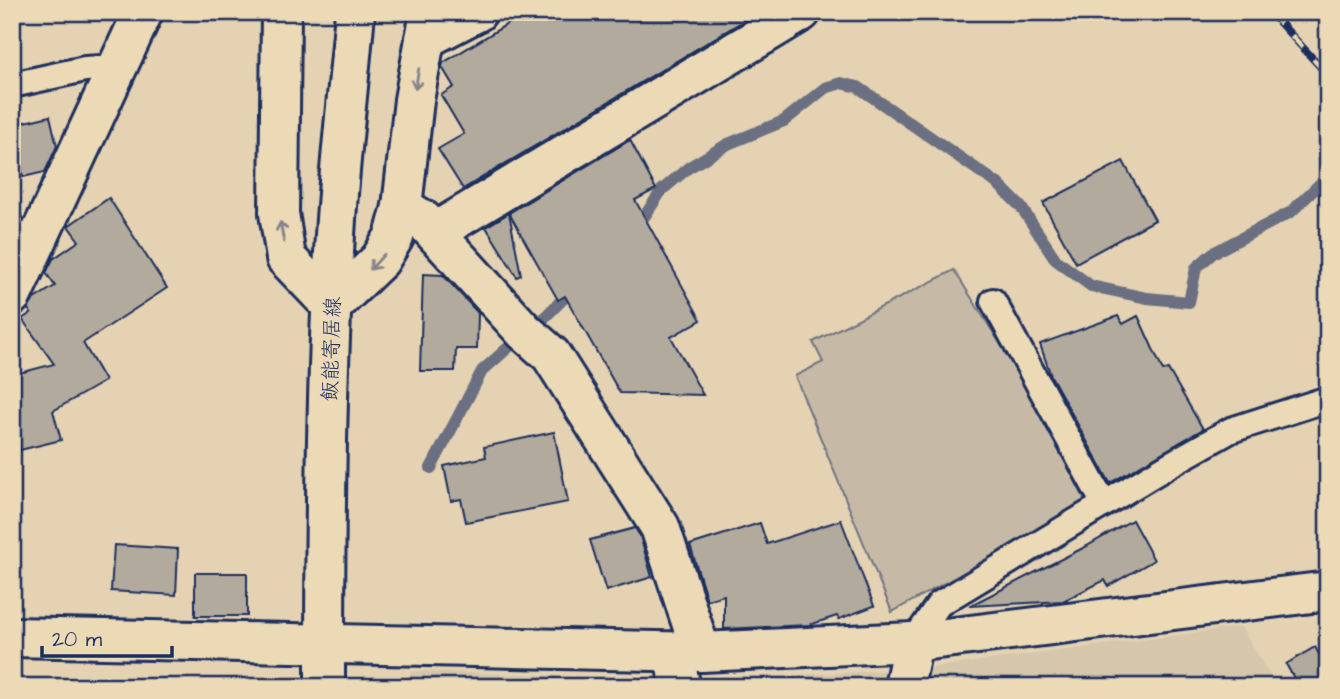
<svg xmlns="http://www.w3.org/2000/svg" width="1340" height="699" viewBox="0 0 1340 699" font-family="'Architects Daughter','Klee One',sans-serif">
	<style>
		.built { fill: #d5c6ac }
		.green { fill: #c6baa6; stroke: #707482; stroke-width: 2 }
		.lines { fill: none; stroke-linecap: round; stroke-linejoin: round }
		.stream { stroke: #6b7081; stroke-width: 12 }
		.building { fill: #b1aa9d; stroke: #1b2f5e; stroke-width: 2 }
		.lane-casing { stroke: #1b2f5e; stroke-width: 30 }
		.street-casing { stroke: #1b2f5e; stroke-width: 44 }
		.secondary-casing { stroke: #1b2f5e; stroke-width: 44 }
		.primary-casing { stroke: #1b2f5e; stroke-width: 44 }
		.lane { stroke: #ecd9b6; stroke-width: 24 }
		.street { stroke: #ecd9b6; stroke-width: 38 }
		.secondary { stroke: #ecd9b6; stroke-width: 38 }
		.primary { stroke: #ecd9b6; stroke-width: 38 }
		.rail-casing { stroke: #1b2f5e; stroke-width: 8 }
		.rail { stroke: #ecd9b6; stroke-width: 5; stroke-dasharray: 16; stroke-linecap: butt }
		.oneway { stroke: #84848a }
		.labels { text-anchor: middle; stroke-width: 5; stroke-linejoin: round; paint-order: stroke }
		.street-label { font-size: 21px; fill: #1b2f5e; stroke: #ecd9b6 }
	</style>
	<rect width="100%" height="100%" fill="#e4d2b2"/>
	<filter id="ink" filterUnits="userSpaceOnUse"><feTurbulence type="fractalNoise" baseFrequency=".0143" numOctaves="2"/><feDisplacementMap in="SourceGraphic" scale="14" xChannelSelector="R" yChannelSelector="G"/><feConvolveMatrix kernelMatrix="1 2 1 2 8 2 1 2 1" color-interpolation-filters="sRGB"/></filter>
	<g filter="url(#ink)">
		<g class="built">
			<polygon points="1241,627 1277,687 926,687 922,669"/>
			<polygon points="896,670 890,687 692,687 691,681"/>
			<polygon points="414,671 660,679 670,687 396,687"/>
		</g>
		<polygon class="green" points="954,270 1023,380 1087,504 892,612 795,376 823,362 813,342"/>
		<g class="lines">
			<g class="stream">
				<polyline points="636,229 662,190 688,168 728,144 784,121 825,88 841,83 858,87 998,184 1021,207 1056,260 1091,286 1147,298 1189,302 1196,268 1213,253 1291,212 1328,176"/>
				<polyline points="543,319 577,285"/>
				<polyline points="431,468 482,371 510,346"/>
			</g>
		</g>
		<g class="building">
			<polygon points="527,12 758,12 463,189 438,149 464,134 441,95 454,87 442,67 443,63"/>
			<polygon points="50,116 57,146 45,172 23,177 12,125"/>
			<polygon points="630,140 656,189 635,200 701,320 671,337 703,395 620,393 565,296 558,300 509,213"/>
			<polygon points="1123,161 1155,220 1076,263 1043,203"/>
			<polygon points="109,198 167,288 83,343 105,381 53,411 61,440 12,452 12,375 54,364 22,319 31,313 28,309 34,299 55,286 46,273 53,259 79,241 68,226"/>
			<polygon points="509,213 521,275 517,277 486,227"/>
			<polygon points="423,274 443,275 478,313 477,349 456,349 455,371 420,371"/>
			<polygon points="1118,316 1123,324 1138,316 1163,371 1168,369 1203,429 1110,483 1051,376 1040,344"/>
			<polygon points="554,432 568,502 466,522 461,499 451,501 444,466 486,457 484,447"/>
			<polygon points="841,520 874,606 839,619 837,616 809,625 724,629 724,595 707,600 690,545 760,523 767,544"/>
			<polygon points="1132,520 1154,560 1108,586 1105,580 1063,601 969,606 1087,546"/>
			<polygon points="635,528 640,536 652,577 606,591 590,540"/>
			<polygon points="114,545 178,549 176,595 111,591"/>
			<rect x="195" y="573" width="52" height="43"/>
			<polygon points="1315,647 1328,670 1328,687 1299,687 1286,664"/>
		</g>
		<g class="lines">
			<defs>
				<g id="lane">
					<polyline points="12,85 85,69 118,67"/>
					<polyline points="12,227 22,273"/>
					<polyline points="993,301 1104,504"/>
					<polyline points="913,642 939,604 1169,465 1231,430 1328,399"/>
				</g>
				<g id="street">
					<polyline points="281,12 279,213 286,258 332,306 380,260 394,237 402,207 414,100 430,12"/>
					<polyline points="425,39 477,12"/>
					<polyline points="402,207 422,219 524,331 551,355 660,527 701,652"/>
					<polyline points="435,232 801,12"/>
					<polyline points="12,295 143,12"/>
					<polyline points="672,652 681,687"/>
					<polyline points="904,687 913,642"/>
				</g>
				<polyline id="secondary" points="12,637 701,652 913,642 1328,591"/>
				<path id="primary" d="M 325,687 C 325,531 326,375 336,219 C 341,150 349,81 355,12"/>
			</defs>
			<use href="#lane" class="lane-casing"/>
			<use href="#street" class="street-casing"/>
			<use href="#secondary" class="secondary-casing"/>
			<use href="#primary" class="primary-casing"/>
			<use href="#lane" class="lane"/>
			<use href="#street" class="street"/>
			<use href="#secondary" class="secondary"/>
			<use href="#primary" class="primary"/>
			<defs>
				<g id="rail">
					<polyline points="1270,12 1328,75"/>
					<polyline points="1323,12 1328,17"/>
				</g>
			</defs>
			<use href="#rail" class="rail-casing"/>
			<use href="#rail" class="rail"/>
		</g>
		<defs><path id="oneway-shaft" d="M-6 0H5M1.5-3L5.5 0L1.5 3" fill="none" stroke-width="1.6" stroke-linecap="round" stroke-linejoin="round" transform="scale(1.75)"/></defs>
		<g class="oneway">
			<use href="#oneway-shaft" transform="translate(417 79) rotate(100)"/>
			<use href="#oneway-shaft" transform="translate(282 232) rotate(-100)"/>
			<use href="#oneway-shaft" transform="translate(377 262) rotate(132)"/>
		</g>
	</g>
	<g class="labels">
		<g class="street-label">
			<text transform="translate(331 349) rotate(-88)" y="7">飯能寄居線</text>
		</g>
	</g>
	<rect width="1340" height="699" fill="none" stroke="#ecd9b6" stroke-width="42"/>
	<rect x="21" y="21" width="1298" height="657" fill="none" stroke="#1b2f5e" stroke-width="2.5" filter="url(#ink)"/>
	<path d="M42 646v10h130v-10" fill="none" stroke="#1b2f5e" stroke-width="3.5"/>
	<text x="52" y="646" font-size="21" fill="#1b2f5e" stroke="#ecd9b6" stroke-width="5" paint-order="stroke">20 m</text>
</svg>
